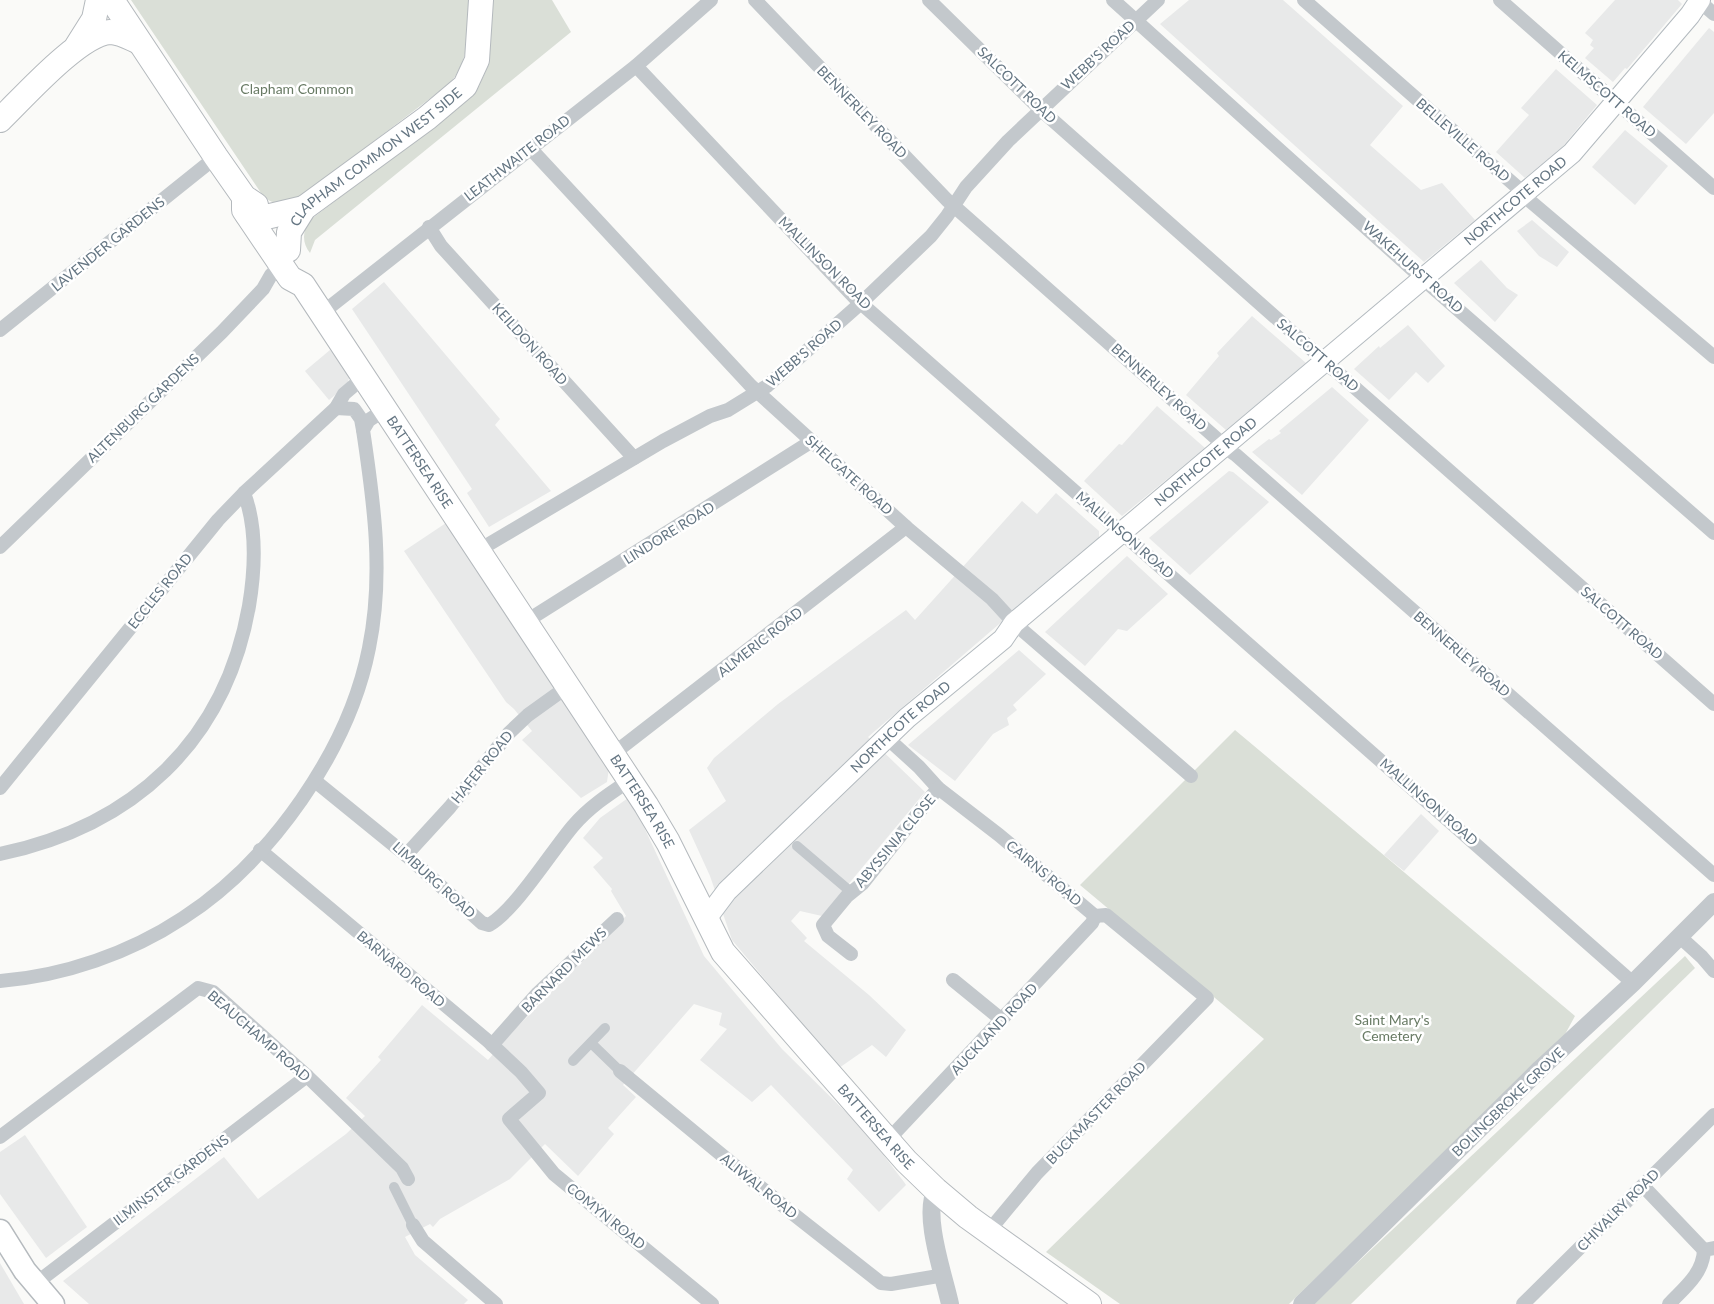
<svg xmlns="http://www.w3.org/2000/svg" width="1714" height="1304" viewBox="0 0 1714 1304" font-family="Lato,sans-serif">
	<style>
		.built { fill: #e8e9e9 }
		.green { fill: #dadfd7 }
		.lines { fill: none; stroke-linecap: round; stroke-linejoin: round }
		.secondary-casing { stroke: #b3babf; stroke-width: 22 }
		.primary-casing { stroke: #b5babe; stroke-width: 25 }
		.trunk-casing { stroke: #b4b9bd; stroke-width: 26 }
		.pedestrian { stroke: #c3c8cc; stroke-width: 10 }
		.minor { stroke: #c3c8cc; stroke-width: 14 }
		.tertiary { stroke: #c3c8cc; stroke-width: 18 }
		.secondary { stroke: #fff; stroke-width: 20 }
		.primary { stroke: #fff; stroke-width: 22 }
		.trunk { stroke: #fff; stroke-width: 24 }
		.labels { text-anchor: middle; stroke-width: 5; stroke-linejoin: round; paint-order: stroke }
		.street-label { font-size: 14px; fill: #657683; stroke: #fff }
		.park-label { font-size: 14px; fill: #687a64; stroke: #fff }
	</style>
	<rect width="100%" height="100%" fill="#fafaf8"/>
	<g class="built">
		<polygon points="1189,0 1283,0 1403,106 1370,145 1421,190 1442,183 1475,220 1424,262 1160,24"/>
		<polygon points="1615,0 1678,0 1682,4 1627,69 1625,68 1613,82 1585,58 1594,48 1590,45 1593,40 1585,33"/>
		<polygon points="1709,28 1714,32 1714,113 1686,144 1643,107"/>
		<polygon points="1556,69 1597,105 1563,146 1525,178 1496,152 1529,115 1521,108"/>
		<polygon points="1625,130 1668,166 1635,205 1592,167"/>
		<polygon points="1532,220 1569,252 1557,267 1539,256 1517,231"/>
		<polygon points="1481,260 1507,288 1518,295 1495,322 1454,283"/>
		<polygon points="384,282 500,419 495,425 551,491 489,527 467,493 472,489 352,309"/>
		<polygon points="1252,316 1306,363 1226,430 1186,395 1219,356 1217,353"/>
		<polygon points="1408,325 1445,366 1428,383 1416,372 1389,400 1354,369 1379,346 1380,348"/>
		<polygon points="330,350 350,375 347,385 329,400 305,371"/>
		<polygon points="1332,387 1369,420 1302,495 1252,452 1269,439 1271,440 1281,433 1279,431"/>
		<polygon points="1157,406 1205,448 1122,516 1084,481 1119,444 1122,445"/>
		<polygon points="1229,471 1233,472 1269,502 1190,575 1149,538"/>
		<polygon points="1056,493 1099,531 1099,538 868,737 925,792 822,916 800,911 791,921 807,938 804,941 869,995 906,1030 886,1057 872,1045 839,1068 732,940 710,876 689,830 726,801 707,768 714,758 778,704 906,610 915,620 1022,501 1037,514"/>
		<polygon points="446,523 609,768 607,782 581,798 522,740 532,731 514,709 506,702 404,551"/>
		<polygon points="1127,556 1168,594 1127,631 1118,629 1085,666 1045,632"/>
		<polygon points="1019,650 1046,674 1013,705 1017,710 1007,718 1009,725 993,734 955,781 908,745"/>
		<polygon points="628,798 643,825 704,956 782,1049 866,1132 904,1182 906,1185 879,1212 847,1179 853,1170 771,1085 752,1102 700,1060 727,1029 719,1025 722,1013 694,1004 623,1085 636,1097 608,1128 614,1134 578,1176 545,1144 510,1179 440,1219 433,1227 430,1224 405,1237 415,1255 468,1300 464,1304 89,1304 63,1281 224,1157 258,1199 346,1134 365,1116 346,1098 381,1060 378,1057 422,1005 488,1060 516,1028 626,916 611,891 612,889 593,867 603,858 583,838 600,818"/>
		<polygon points="1421,814 1439,831 1404,871 1384,855"/>
		<polygon points="25,1135 87,1227 46,1258 0,1194 0,1152"/>
		<polygon points="0,1263 24,1304 0,1304"/>
	</g>
	<g class="green">
		<path d="M 131,0 L 469,0 C 469,29 470,61 449,84 L 298,199 C 282,203 272,207 261,193 Z"/>
		<path d="M 493,0 L 552,0 L 571,32 L 315,240 L 310,253 C 302,243 302,231 310,220 L 457,109 L 479,86 L 489,64 Z"/>
		<polygon points="1235,730 1575,1016 1563,1038 1289,1304 1120,1304 1046,1252 1264,1039 1080,885"/>
		<polygon points="1685,956 1695,968 1351,1304 1313,1304"/>
	</g>
	<g class="lines">
		<defs>
			<g id="secondary">
				<path id="s1" d="M 706,919 L 727,891 L 907,718 L 1003,639 L 1014,623 L 1572,153 L 1690,15 L 1700,0"/>
			</g>
			<polyline id="primary" points="0,1231 25,1271 53,1304"/>
			<g id="trunk">
				<polyline points="112,0 216,157 244,197 256,205"/>
				<polyline points="77,46 94,19 98,0"/>
				<path d="M 0,120 C 23,98 79,34 110,32 C 120,32 130,38 139,42"/>
				<path id="s2" d="M 244,197 L 244,210 L 290,278 L 303,285 L 646,805 L 668,842 L 723,952 L 906,1161 L 936,1190 L 968,1217 L 1089,1304"/>
				<polyline points="247,214 266,217 304,208"/>
				<path id="s3" d="M 288,250 L 289,232 L 304,208 L 427,118 L 465,86 L 477,60 L 481,0"/>
			</g>
		</defs>
		<use href="#secondary" class="secondary-casing"/>
		<use href="#primary" class="primary-casing"/>
		<use href="#trunk" class="trunk-casing"/>
		<g class="pedestrian">
			<polyline points="797,846 851,892"/>
			<polyline points="591,1043 620,1071"/>
			<polyline points="573,1061 605,1028"/>
			<polyline points="394,1187 413,1225"/>
		</g>
		<g class="minor">
			<polyline points="755,0 947,200 1217,439 1224,447 1236,455 1714,875"/>
			<polyline points="929,0 1040,109 1318,355 1323,363 1336,371 1714,704"/>
			<polyline points="1113,0 1423,279 1714,533"/>
			<polyline points="1304,0 1517,187 1523,195 1714,357"/>
			<polyline points="1500,0 1714,188"/>
			<polyline points="1698,0 1714,14"/>
			<polyline points="636,66 855,298 1633,983"/>
			<polyline points="530,148 751,386 906,527 992,599 1014,623 1191,776"/>
			<polyline points="429,227 441,246 634,458"/>
			<polyline points="322,313 636,66 711,0"/>
			<polyline points="0,330 216,157"/>
			<polyline points="336,408 354,409 361,419 363,430"/>
			<polyline points="0,547 222,332 263,289 271,275 281,265"/>
			<polyline points="479,550 663,441 710,416 728,410 767,386 861,303 931,236 947,216 966,187 1008,141 1158,0"/>
			<polyline points="525,622 812,441"/>
			<polyline points="886,737 919,767 938,788 999,835 1095,916"/>
			<polyline points="613,754 906,527"/>
			<path d="M 315,781 L 406,855 L 482,923 L 489,925 C 516,909 551,852 573,826 C 589,807 609,794 630,780"/>
			<polyline points="0,788 218,520 244,493 336,408 344,394 364,377"/>
			<polyline points="260,850 488,1041 521,1072 539,1093 509,1119 554,1174 712,1304"/>
			<path d="M 0,854 C 133,826 225,742 249,606 C 255,570 257,527 244,493"/>
			<polyline points="406,855 450,807 509,733 528,715 567,687"/>
			<polyline points="1680,937 1702,957 1714,971"/>
			<polyline points="851,954 828,936 823,925 847,896 863,883 938,788"/>
			<polyline points="953,980 1002,1020"/>
			<path d="M 0,981 C 64,976 130,953 183,918 C 271,861 349,750 369,648 C 384,575 374,503 363,430 L 369,420 L 386,409"/>
			<polyline points="492,1045 538,993 617,919"/>
			<polyline points="620,1071 792,1213 881,1283 891,1284 944,1275"/>
			<polyline points="0,1137 198,988 213,992 307,1076 402,1168 408,1179"/>
			<polyline points="889,1139 1092,923 1095,916"/>
			<polyline points="1643,1186 1704,1250"/>
			<polyline points="413,1225 423,1241 496,1304"/>
			<polyline points="988,1232 1037,1173 1207,998 1106,915 1095,916"/>
			<polyline points="35,1284 307,1076"/>
			<polyline points="1523,1304 1714,1115"/>
			<path d="M 1669,1304 C 1684,1288 1703,1274 1704,1250 L 1714,1248"/>
		</g>
		<g class="tertiary">
			<path d="M 936,1190 C 922,1214 944,1276 950,1304"/>
			<polyline points="1302,1304 1540,1069 1633,983 1714,902"/>
		</g>
		<use href="#secondary" class="secondary"/>
		<use href="#primary" class="primary"/>
		<use href="#trunk" class="trunk"/>
	</g>
	<g class="labels">
		<g class="street-label">
			<text transform="translate(1098 55) rotate(-43)" y="5">WEBB'S ROAD</text>
			<text transform="translate(1017 85) rotate(44)" y="5">SALCOTT ROAD</text>
			<text transform="translate(1607 94) rotate(41)" y="5">KELMSCOTT ROAD</text>
			<text transform="translate(862 112) rotate(46)" y="5">BENNERLEY ROAD</text>
			<text transform="translate(1463 140) rotate(41)" y="5">BELLEVILLE ROAD</text>
			<text dy="5" stroke="none"><textPath href="#s3" startOffset="134">CLAPHAM COMMON WEST SIDE</textPath></text>
			<text transform="translate(517 158) rotate(-38)" y="5">LEATHWAITE ROAD</text>
			<text dy="5" stroke="none"><textPath href="#s1" startOffset="1084">NORTHCOTE ROAD</textPath></text>
			<text transform="translate(108 244) rotate(-39)" y="5">LAVENDER GARDENS</text>
			<text transform="translate(825 263) rotate(45)" y="5">MALLINSON ROAD</text>
			<text transform="translate(1413 267) rotate(42)" y="5">WAKEHURST ROAD</text>
			<text transform="translate(530 344) rotate(48)" y="5">KEILDON ROAD</text>
			<text transform="translate(804 353) rotate(-41)" y="5">WEBB'S ROAD</text>
			<text transform="translate(1318 355) rotate(41)" y="5">SALCOTT ROAD</text>
			<text transform="translate(1159 387) rotate(42)" y="5">BENNERLEY ROAD</text>
			<text transform="translate(143 408) rotate(-44)" y="5">ALTENBURG GARDENS</text>
			<text dy="5" stroke="none"><textPath href="#s2" startOffset="322">BATTERSEA RISE</textPath></text>
			<text dy="5" stroke="none"><textPath href="#s1" startOffset="679">NORTHCOTE ROAD</textPath></text>
			<text transform="translate(849 475) rotate(42)" y="5">SHELGATE ROAD</text>
			<text transform="translate(669 533) rotate(-32)" y="5">LINDORE ROAD</text>
			<text transform="translate(1125 535) rotate(41)" y="5">MALLINSON ROAD</text>
			<text transform="translate(160 591) rotate(-51)" y="5">ECCLES ROAD</text>
			<text transform="translate(1622 623) rotate(41)" y="5">SALCOTT ROAD</text>
			<text transform="translate(760 642) rotate(-38)" y="5">ALMERIC ROAD</text>
			<text transform="translate(1462 654) rotate(41)" y="5">BENNERLEY ROAD</text>
			<text dy="5" stroke="none"><textPath href="#s1" startOffset="274">NORTHCOTE ROAD</textPath></text>
			<text transform="translate(482 767) rotate(-51)" y="5">HAFER ROAD</text>
			<text dy="5" stroke="none"><textPath href="#s2" startOffset="728">BATTERSEA RISE</textPath></text>
			<text transform="translate(1429 802) rotate(41)" y="5">MALLINSON ROAD</text>
			<text transform="translate(895 841) rotate(-50)" y="5">ABYSSINIA CLOSE</text>
			<text transform="translate(1044 873) rotate(40)" y="5">CAIRNS ROAD</text>
			<text transform="translate(434 880) rotate(42)" y="5">LIMBURG ROAD</text>
			<text transform="translate(401 969) rotate(40)" y="5">BARNARD ROAD</text>
			<text transform="translate(564 970) rotate(-45)" y="5">BARNARD MEWS</text>
			<text transform="translate(994 1029) rotate(-47)" y="5">AUCKLAND ROAD</text>
			<text transform="translate(259 1036) rotate(41)" y="5">BEAUCHAMP ROAD</text>
			<text transform="translate(1508 1102) rotate(-44)" y="5">BOLINGBROKE GROVE</text>
			<text transform="translate(1096 1113) rotate(-46)" y="5">BUCKMASTER ROAD</text>
			<text dy="5" stroke="none"><textPath href="#s2" startOffset="1131">BATTERSEA RISE</textPath></text>
			<text transform="translate(171 1180) rotate(-37)" y="5">ILMINSTER GARDENS</text>
			<text transform="translate(759 1186) rotate(39)" y="5">ALIWAL ROAD</text>
			<text transform="translate(1618 1210) rotate(-45)" y="5">CHIVALRY ROAD</text>
			<text transform="translate(606 1216) rotate(39)" y="5">COMYN ROAD</text>
		</g>
		<g class="park-label">
			<text x="297" y="94">Clapham Common</text>
			<text x="1392" y="1025">Saint Mary's<tspan x="1392" dy="16">Cemetery</tspan></text>
		</g>
	</g>
</svg>
